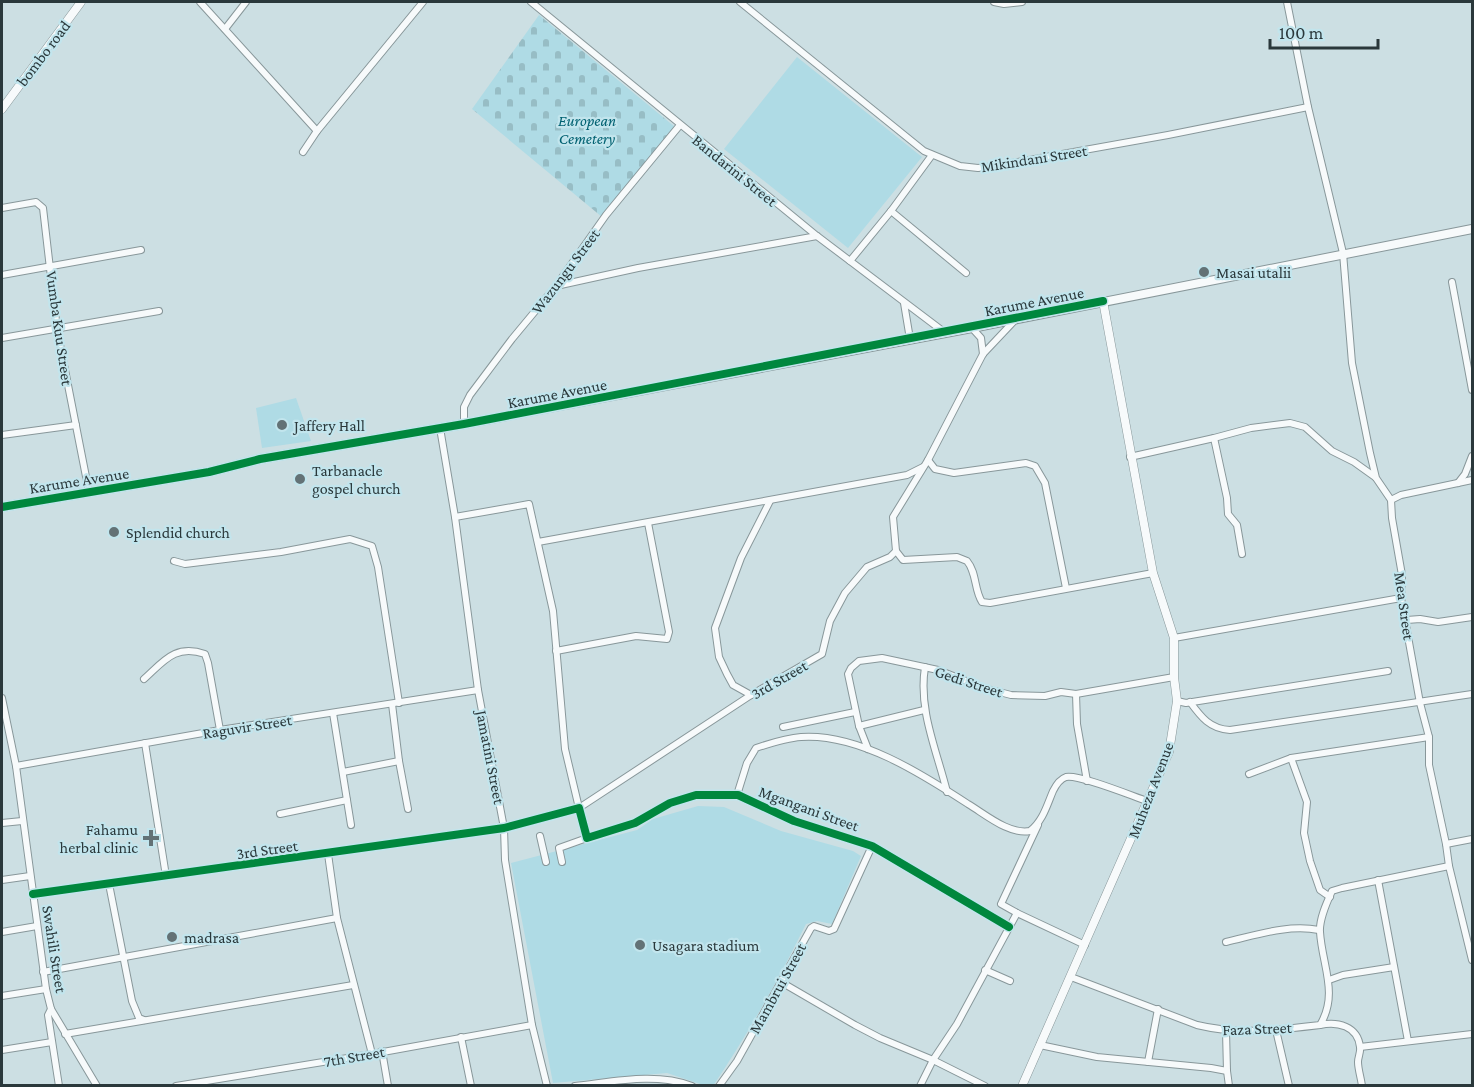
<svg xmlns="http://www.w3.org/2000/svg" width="1474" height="1087" viewBox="0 0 1474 1087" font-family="'Crimson Pro',serif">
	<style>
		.cemetery { fill: url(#cemetery-stones) }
		.garden { fill: #afdbe5 }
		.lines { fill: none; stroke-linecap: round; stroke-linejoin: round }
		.minor-casing { stroke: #88979a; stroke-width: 8 }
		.tertiary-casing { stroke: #88979a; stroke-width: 9 }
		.secondary-casing { stroke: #88979a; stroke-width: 10 }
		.minor { stroke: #f7fafb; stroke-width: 6 }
		.tertiary { stroke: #f7fafb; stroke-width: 8 }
		.secondary { stroke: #f7fafb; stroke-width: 8 }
		.cycleway-casing { stroke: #c2e5ed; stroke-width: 11 }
		.cycleway { stroke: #00873e; stroke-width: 8 }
		.poi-dot { fill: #637276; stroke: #c2e5ed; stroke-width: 2 }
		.labels { text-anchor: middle; stroke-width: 4.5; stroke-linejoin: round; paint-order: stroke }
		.street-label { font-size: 16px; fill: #2a383b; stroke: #c2e5ed }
		.park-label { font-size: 16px; font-style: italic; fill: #006171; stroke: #c2e5ed }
		.poi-label { font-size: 16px; fill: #2a383b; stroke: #c2e5ed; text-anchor: start }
	</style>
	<defs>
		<pattern id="cemetery-stones" width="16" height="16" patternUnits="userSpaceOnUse" patternTransform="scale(1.5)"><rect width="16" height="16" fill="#afdbe5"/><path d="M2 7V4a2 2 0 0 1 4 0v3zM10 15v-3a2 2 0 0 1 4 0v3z" fill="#97bdc5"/></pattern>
	</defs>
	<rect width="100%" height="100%" fill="#ccdfe3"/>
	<polygon class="cemetery" points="539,15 675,127 602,217 472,109"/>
	<g class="garden">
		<polygon points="797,57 922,157 848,248 724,149"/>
		<polygon points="296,398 311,441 262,448 256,408"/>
		<path d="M 698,806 L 724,807 L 781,831 L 853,851 L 861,856 L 832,924 L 817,921 L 806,924 C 779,979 748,1034 713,1086 L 703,1085 L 667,1073 L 553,1083 L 511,863 L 637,830 L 653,819 Z"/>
	</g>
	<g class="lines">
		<defs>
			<g id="minor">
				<polyline points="200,2 317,131"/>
				<polyline points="531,2 817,236 944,332"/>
				<polyline points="740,2 924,151 960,166 978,168 995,166 1168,135 1308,107"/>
				<polyline points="994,2 1004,4 1022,2"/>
				<polyline points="1287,2 1308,107 1343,253 1352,363 1370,453 1376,478 1391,500 1392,518 1402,575 1401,598 1420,703 1429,737 1429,765 1446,844 1449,866 1472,960"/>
				<polyline points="225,29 246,2"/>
				<polyline points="303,152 317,131 423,2"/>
				<polyline points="2,208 36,202 43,208 57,329 89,492"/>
				<polyline points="891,211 966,273"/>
				<polyline points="850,261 891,211 932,155"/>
				<polyline points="2,275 141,250"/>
				<polyline points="1452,282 1472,390"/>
				<polyline points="556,286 638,268 817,236"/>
				<polyline points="904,303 910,339"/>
				<polyline points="972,328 981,338 983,354"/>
				<polyline points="2,338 159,311"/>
				<polyline points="464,424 464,407 470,395 512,339 556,286 606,215 680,125"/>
				<polyline points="440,428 455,517 478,690 504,828 505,860 532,1025 547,1086"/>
				<polyline points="2,435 76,425"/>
				<polyline points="1214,438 1227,498 1228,514 1237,525 1242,554"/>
				<polyline points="1130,457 1214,438 1251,428 1290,423 1305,427 1332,451 1354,462 1375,477"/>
				<polyline points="928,460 935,469 954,473 1026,463 1035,466 1045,483 1066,588"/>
				<polyline points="1458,483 1465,474 1472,456"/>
				<polyline points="1391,500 1401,495 1472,480"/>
				<polyline points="455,517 529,504 553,611 565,749 579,808"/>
				<polyline points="538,542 907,475 923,467"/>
				<path d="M 896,551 L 903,560 L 957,557 L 967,561 C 977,573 974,590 982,602 L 990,603 L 1153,573"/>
				<polyline points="174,561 185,564 281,552 350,539 372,546 378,567 399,703"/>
				<polyline points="1407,620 1420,619 1438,622 1472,617"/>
				<polyline points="1174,638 1401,598"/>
				<polyline points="556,651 636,636 667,639 669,632 648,523"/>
				<path d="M 925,667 C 918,710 937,751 947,792"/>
				<path d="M 144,679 C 164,661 175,644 205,654 L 208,663 L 220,730"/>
				<polyline points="1076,694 1077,724 1087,781"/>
				<polyline points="751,695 733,685 727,674 719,657 715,628 741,558 770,501"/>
				<polyline points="2,698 16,766 46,989 51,1009 97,1086"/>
				<polyline points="1177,701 1186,703 1388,671"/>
				<path d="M 1190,702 C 1201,717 1210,729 1230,730 L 1472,694"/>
				<polyline points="392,704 399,761 408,809"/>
				<polyline points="333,713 351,825"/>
				<polyline points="859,726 924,710"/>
				<polyline points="783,727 855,712"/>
				<polyline points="145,743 166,876"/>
				<polyline points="868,749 859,726 848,674 851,668 859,661 882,658 938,670 984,688 1011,695 1045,696 1061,692 1076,694 1174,677"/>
				<polyline points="1291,758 1307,802 1304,833 1310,861 1320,890 1330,897"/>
				<polyline points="16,766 220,730 478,690"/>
				<polyline points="343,772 399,761"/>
				<polyline points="1249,774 1291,758 1429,737"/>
				<path d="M 737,795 L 747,763 L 756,748 C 771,743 786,738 801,737 C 858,733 922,774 968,804 C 985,814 1009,835 1030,831 C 1043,821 1047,805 1053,791 C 1056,785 1060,779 1066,777 C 1079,774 1132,796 1147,801"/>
				<polyline points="579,808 751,695 822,654 830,621 845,593 867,567 890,557 896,551 893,517 928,460 983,354 1016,319"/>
				<polyline points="280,814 347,800"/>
				<polyline points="2,823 22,821"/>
				<polyline points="1038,825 1001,904 1017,913 1085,945"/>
				<polyline points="540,836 546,862"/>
				<polyline points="1446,844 1472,839"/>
				<polyline points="328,854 337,918 372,1054"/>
				<polyline points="562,862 559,848 587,838"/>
				<polyline points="2,880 30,876"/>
				<polyline points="1378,880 1408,1041"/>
				<polyline points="109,884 132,1001 139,1018 144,1020"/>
				<polyline points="33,894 504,828 579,808 587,838 635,823 670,803 696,795 738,795 794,821 872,846 1009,927"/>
				<polyline points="2,932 37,926"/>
				<path d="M 1226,942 C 1257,935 1288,924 1319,930"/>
				<polyline points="985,970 1010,981"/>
				<polyline points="43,972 337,918"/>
				<path d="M 1071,977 L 1197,1025 C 1238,1035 1278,1030 1320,1025 C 1339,994 1322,965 1320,932 C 1319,919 1327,902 1332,891 L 1342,888 L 1449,866"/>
				<polyline points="1329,980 1343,975 1394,967"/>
				<polyline points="781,982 855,1025 880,1038 933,1060 985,1086"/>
				<polyline points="2,996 46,989"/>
				<polyline points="51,1009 48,1015 59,1086"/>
				<path d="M 1320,1025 C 1337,1021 1358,1026 1360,1047 C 1361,1052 1358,1057 1358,1062 C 1358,1069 1361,1078 1362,1086"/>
				<polyline points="1276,1030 1289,1086"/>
				<polyline points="1226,1031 1227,1071 1229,1086"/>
				<polyline points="65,1034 353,985"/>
				<polyline points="461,1037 471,1086"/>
				<polyline points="1040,1045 1097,1057 1211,1068 1227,1071"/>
				<polyline points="1360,1047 1472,1034"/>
				<polyline points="2,1050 52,1042"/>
				<polyline points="382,1051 388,1086"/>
				<polyline points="1148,1062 1158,1009"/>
				<polyline points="176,1086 372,1054 532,1025"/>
				<path d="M 575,1086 C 613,1082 655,1072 692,1086"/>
				<polyline points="719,1086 737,1061 811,928 814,926 829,931 834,929 872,846"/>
				<polyline points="920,1086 933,1060 957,1024 1017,913"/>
			</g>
			<g id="tertiary">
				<polyline points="2,109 81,2"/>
				<polyline points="1022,1086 1169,752 1177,701 1174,677 1174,638 1153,573 1103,301"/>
			</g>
			<polyline id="secondary" points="2,507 209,472 260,459 464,424 972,328 1472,229"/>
		</defs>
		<use href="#minor" class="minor-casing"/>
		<use href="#tertiary" class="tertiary-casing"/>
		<use href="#secondary" class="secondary-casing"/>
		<use href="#minor" class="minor"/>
		<use href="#tertiary" class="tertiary"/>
		<use href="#secondary" class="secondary"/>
		<defs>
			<g id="cycleway">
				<polyline points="2,507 209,472 260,459 464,424 1103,301"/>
				<polyline points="33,894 504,828 579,808 587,838 635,823 670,803 696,795 738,795 794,821 872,846 1009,927"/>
			</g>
		</defs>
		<use href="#cycleway" class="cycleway-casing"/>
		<use href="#cycleway" class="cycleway"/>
	</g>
	<g class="poi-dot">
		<circle cx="1204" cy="272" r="6"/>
		<circle cx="282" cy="425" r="6"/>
		<circle cx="300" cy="479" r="6"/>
		<circle cx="114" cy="532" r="6"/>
		<path d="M148 829h6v6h6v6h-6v6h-6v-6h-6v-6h6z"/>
		<circle cx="172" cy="937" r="6"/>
		<circle cx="640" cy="945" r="6"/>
	</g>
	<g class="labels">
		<g class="street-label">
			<text transform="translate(43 53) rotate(-53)" y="6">bombo road</text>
			<text transform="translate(1034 158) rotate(-9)" y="6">Mikindani Street</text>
			<text transform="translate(735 170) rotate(39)" y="6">Bandarini Street</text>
			<text transform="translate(565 271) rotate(-53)" y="6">Wazungu Street</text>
			<text transform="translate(1034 301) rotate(-11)" y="6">Karume Avenue</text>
			<text transform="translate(60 328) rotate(82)" y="6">Vumba Kuu Street</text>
			<text transform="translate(557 393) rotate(-11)" y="6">Karume Avenue</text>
			<text transform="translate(79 480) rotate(-9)" y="6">Karume Avenue</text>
			<text transform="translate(1405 606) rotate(82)" y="6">Mea Street</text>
			<text transform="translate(779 679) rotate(-30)" y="6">3rd Street</text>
			<text transform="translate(969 681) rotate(18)" y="6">Gedi Street</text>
			<text transform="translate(247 726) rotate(-9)" y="6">Raguvir Street</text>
			<text transform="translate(491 757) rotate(79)" y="6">Jamatini Street</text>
			<text transform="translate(1150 790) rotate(-69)" y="6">Muheza Avenue</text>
			<text transform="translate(809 808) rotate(20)" y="6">Mgangani Street</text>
			<text transform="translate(267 849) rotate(-8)" y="6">3rd Street</text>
			<text transform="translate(55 949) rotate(81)" y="6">Swahili Street</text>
			<text transform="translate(777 988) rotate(-61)" y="6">Mambrui Street</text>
			<text transform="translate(1257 1028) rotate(-2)" y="6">Faza Street</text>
			<text transform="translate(354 1056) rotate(-10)" y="6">7th Street</text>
		</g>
		<g class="park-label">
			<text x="587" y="126">European<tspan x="587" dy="18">Cemetery</tspan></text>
		</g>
		<g class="poi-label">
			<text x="1216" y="278">Masai utalii</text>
			<text x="294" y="431">Jaffery Hall</text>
			<text x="312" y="476">Tarbanacle<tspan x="312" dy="18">gospel church</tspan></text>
			<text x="126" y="538">Splendid church</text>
			<text x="138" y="835" text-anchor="end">Fahamu<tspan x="138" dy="18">herbal clinic</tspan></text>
			<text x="184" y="943">madrasa</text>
			<text x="652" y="951">Usagara stadium</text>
		</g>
	</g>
	<rect width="1474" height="1087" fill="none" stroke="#2a383b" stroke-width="6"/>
	<path d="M1270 39v9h108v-9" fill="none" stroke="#2a383b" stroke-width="3"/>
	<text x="1279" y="39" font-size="18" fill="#2a383b" stroke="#c2e5ed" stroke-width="4.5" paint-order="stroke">100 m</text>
</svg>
